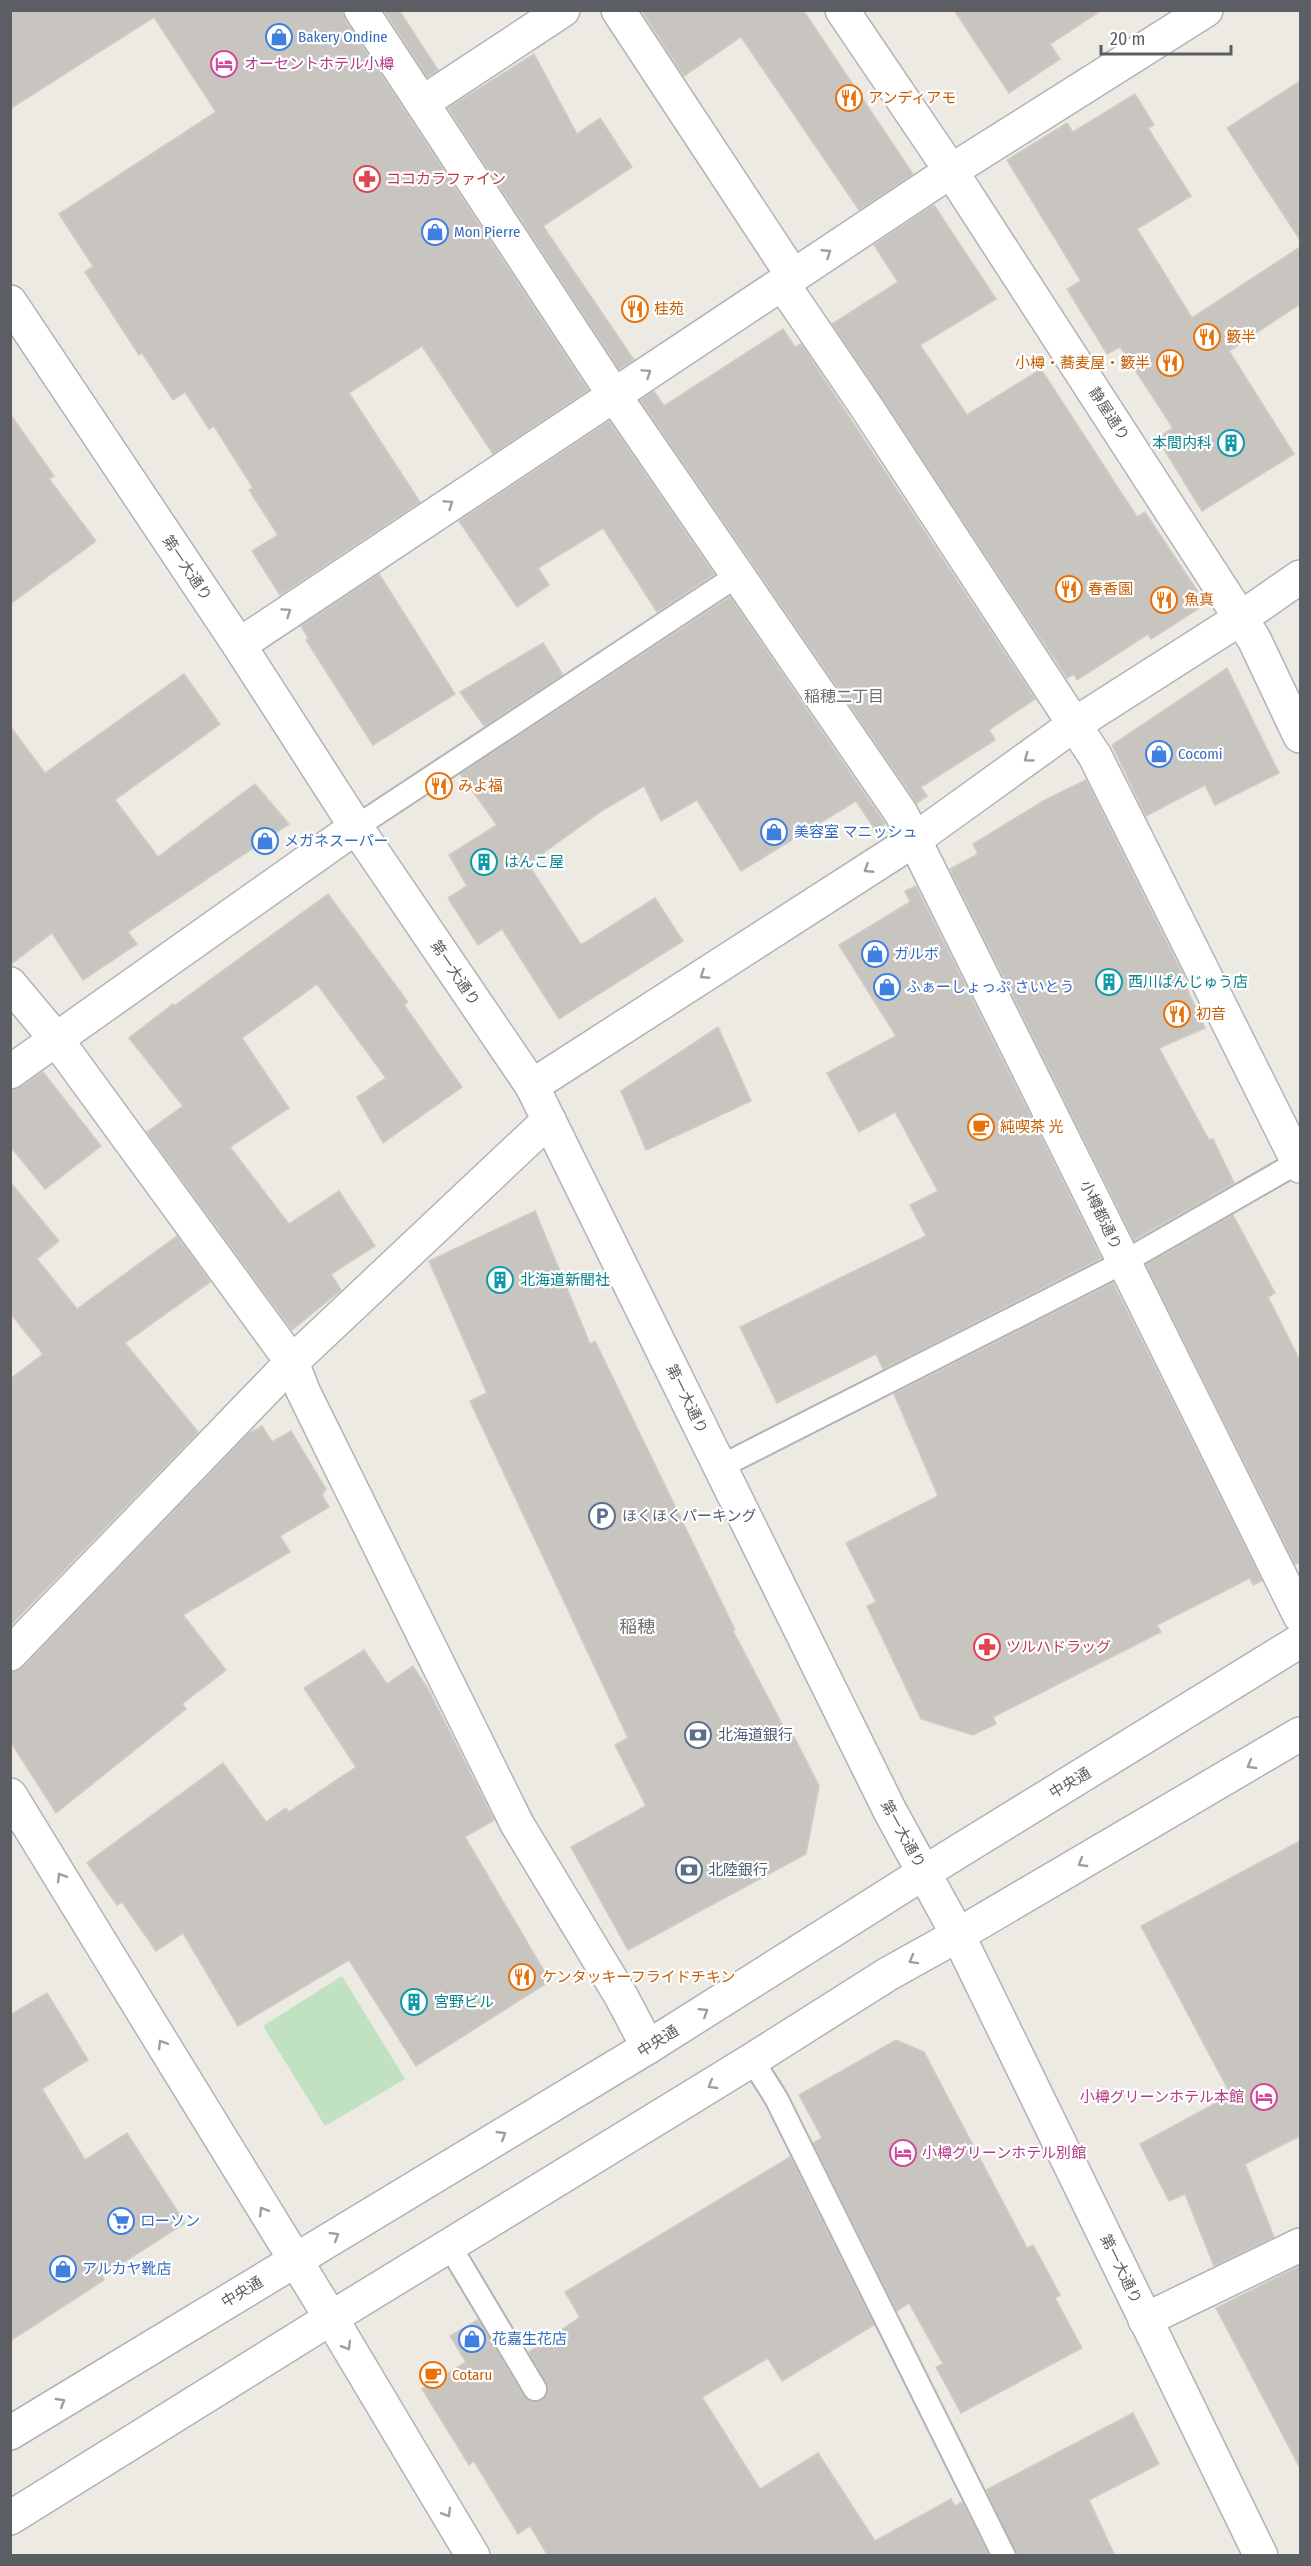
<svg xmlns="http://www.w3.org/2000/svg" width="1311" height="2566" viewBox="0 0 1311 2566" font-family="'Fira Sans Condensed','Noto Sans JP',sans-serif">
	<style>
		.green { fill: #c1e2c1 }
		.building { fill: #c8c5c0; stroke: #d0ccc2; stroke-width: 1.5 }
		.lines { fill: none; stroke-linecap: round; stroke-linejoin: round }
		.lane-casing { stroke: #b0b3b7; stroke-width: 26 }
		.street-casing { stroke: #b0b3b7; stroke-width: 36 }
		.secondary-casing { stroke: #afb2b7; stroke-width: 36 }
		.lane { stroke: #fff; stroke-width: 22 }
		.street { stroke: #fff; stroke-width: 33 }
		.secondary { stroke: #fff; stroke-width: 33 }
		.oneway { stroke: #9d9ea1 }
		.labels { text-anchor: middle; stroke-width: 4.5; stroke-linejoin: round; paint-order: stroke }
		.shop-label { font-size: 15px; fill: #366cbe; stroke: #fff; text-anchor: start }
		.hotel-label { font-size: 15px; fill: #b23c85; stroke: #fff; text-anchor: start }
		.food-label { font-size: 15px; fill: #c56008; stroke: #fff; text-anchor: start }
		.health-label { font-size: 15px; fill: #be3a42; stroke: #fff; text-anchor: start }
		.street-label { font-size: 15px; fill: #5b5e62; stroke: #fff }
		.culture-label { font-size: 15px; fill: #0d838f; stroke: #fff; text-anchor: start }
		.service-label { font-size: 15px; fill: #4e5e75; stroke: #fff; text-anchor: start }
		.neighbourhood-label { font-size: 16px; fill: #6c7074; stroke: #fff }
		.quarter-label { font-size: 18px; fill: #6c7074; stroke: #fff }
	</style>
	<rect width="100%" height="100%" fill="#eceae3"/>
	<polygon class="green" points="342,1976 405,2079 325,2126 263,2026"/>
	<g class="building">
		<polygon points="10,10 342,10 345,20 588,390 493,454 422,346 349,393 420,502 280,595 252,551 278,535 249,490 253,488 214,426 209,429 185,392 173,400 142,353 139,355 85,272 93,266 59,214 216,112 154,17 10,109"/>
		<polygon points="384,10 399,10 438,70 427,77"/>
		<polygon points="641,10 803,10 913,174 859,210 741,37 684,76"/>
		<polygon points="954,10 1102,10 1050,44 1060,59 1009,93"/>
		<polygon points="534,54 577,134 600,118 632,167 543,226 634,360 619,369 448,108"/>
		<polygon points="1300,81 1300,240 1227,128"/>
		<polygon points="1135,94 1154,125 1148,128 1191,196 1137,229 1192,318 1300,247 1300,304 1229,351 1294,454 1202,511 1157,438 1173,428 1120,347 1107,354 1067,289 1081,281 1007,160 1067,123 1073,132"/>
		<polygon points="934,205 996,299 920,345 967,415 1041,369 1137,517 1145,512 1206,604 1151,639 1148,634 1077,680 1074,674 1067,678 832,324 898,282 874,245"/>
		<polygon points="783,329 795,347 801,344 1035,699 989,730 995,740 921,787 927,796 917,803 640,400 654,391 664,406"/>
		<polygon points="10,414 54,476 49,479 96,541 10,604"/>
		<polygon points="609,421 714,574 657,612 603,528 538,568 549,585 517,607 459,521"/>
		<polygon points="379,574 455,694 373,745 306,640 309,639 301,626"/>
		<polygon points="730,597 885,824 875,830 856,801 741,871 697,800 661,821 644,786 603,810 528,864 581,945 655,898 683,941 559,1019 502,929 478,945 448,898 467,886 449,855 497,825 460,774"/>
		<polygon points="543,643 563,675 484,726 460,692"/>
		<polygon points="1227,668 1279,773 1215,805 1205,785 1146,816 1112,745"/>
		<polygon points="184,674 220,724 115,800 158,857 255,784 289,824 128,932 137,944 83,980 52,933 10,965 10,726 45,773"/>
		<polygon points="1086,780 1180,969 1184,977 1182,978 1205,1028 1159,1048 1209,1140 1213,1139 1234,1183 1134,1240 950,869 978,854 973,844 1045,800"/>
		<polygon points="916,886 1101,1258 883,1369 876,1354 777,1403 740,1327 926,1236 910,1205 938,1191 895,1112 859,1132 827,1073 896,1036 839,945 910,902 905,891"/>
		<polygon points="328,894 408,1002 404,1005 462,1087 383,1143 357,1097 386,1078 317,984 242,1038 289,1108 230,1147 289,1224 339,1191 375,1246 331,1274 341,1290 292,1330 147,1132 183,1106 129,1038 173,1004 174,1006"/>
		<polygon points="718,1027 751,1101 646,1150 621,1091"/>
		<polygon points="43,1072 101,1146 45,1189 10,1146 10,1091 21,1087"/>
		<polygon points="10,1182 59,1241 37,1259 77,1309 177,1236 210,1282 125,1343 198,1432 10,1626 10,1379 43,1354 10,1313"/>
		<polygon points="535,1211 590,1344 595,1341 735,1630 733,1631 785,1730 789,1727 819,1786 806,1854 628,1950 571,1847 646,1806 615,1745 628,1738 470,1401 487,1393 429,1261"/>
		<polygon points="1233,1215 1275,1293 1268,1297 1300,1361 1300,1562 1295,1564 1146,1265"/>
		<polygon points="1113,1283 1262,1581 1253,1585 1250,1578 1157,1625 1161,1632 993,1717 996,1724 973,1735 921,1719 867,1606 876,1602 846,1543 938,1496 894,1394"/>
		<polygon points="262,1426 272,1442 291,1431 326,1489 322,1495 329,1507 280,1536 290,1552 183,1615 226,1670 182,1704 186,1709 56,1813 10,1741 10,1672 23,1667 248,1434"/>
		<polygon points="364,1650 387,1684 413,1666 428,1689 494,1820 465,1837 550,1981 416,2066 349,1960 238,2026 183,1933 156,1951 122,1902 117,1905 87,1863 223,1763 266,1822 286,1808 289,1812 356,1767 304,1688"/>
		<polygon points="1300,1841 1300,2136 1245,2164 1274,2237 1214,2266 1185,2194 1169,2201 1140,2144 1231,2095 1141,1926"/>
		<polygon points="47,1993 88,2060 42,2089 85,2160 127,2133 185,2223 102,2276 104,2280 10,2341 10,2015"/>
		<polygon points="896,2040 924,2052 1027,2248 1033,2245 1060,2295 1055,2298 1082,2348 961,2413 936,2367 943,2364 909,2303 897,2311 813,2143 822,2138 799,2095"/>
		<polygon points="790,2157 874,2325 782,2381 768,2358 702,2397 760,2489 818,2453 875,2541 951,2499 955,2506 962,2502 989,2556 548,2556 530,2526 518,2534 474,2461 469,2465 422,2389 466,2362 450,2336 478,2320 524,2396 535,2402 541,2401 547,2395 548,2388 529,2352 580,2317 565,2292"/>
		<polygon points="1300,2266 1300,2468 1216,2308"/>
		<polygon points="1133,2413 1159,2464 1089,2500 1115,2556 1017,2556 986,2490"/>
	</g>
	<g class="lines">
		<defs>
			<g id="lane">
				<polyline points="356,827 738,575"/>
				<polyline points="720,1467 1124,1262 1300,1161"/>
				<polyline points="752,2060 776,2098 1004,2556"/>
				<polyline points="449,2245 535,2389"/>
			</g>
			<g id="street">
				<polyline points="361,10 614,395 901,813 1300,1616"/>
				<polyline points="618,10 793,276"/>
				<polyline points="842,10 951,171 1254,639 1300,736"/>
				<polyline points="422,103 563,10"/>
				<polyline points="782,283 865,405 1095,756 1300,1166"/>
				<polyline points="239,645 951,171 1206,10"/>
				<polyline points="10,984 56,1039 292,1362 303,1391 517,1824 621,1996 648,2047"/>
				<polyline points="10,1072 356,827"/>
				<polyline points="532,1086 914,840 1075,724 1241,618"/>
				<polyline points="10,1654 292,1362 549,1120"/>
				<polyline points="10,1795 331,2318 473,2556"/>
				<polyline points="1145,2320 1300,2245"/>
			</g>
			<g id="secondary">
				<polyline points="10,302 239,645 356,827 532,1086 890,1811 958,1935 1261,2556"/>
				<polyline points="1241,618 1300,577"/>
				<polyline points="10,2433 648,2047 925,1872 1300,1641"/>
				<polyline points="10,2518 331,2318 752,2060 888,1974 958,1935 1300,1734"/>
			</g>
		</defs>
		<use href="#lane" class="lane-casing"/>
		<use href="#street" class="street-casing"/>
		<use href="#secondary" class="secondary-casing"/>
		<use href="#lane" class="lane"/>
		<use href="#street" class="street"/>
		<use href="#secondary" class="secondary"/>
	</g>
	<defs><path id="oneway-chevron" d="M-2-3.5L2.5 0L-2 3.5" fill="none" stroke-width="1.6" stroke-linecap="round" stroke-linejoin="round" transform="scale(1.5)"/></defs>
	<g class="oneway">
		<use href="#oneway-chevron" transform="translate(827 253) rotate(-33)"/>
		<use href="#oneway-chevron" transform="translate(647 373) rotate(-34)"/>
		<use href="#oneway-chevron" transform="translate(449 504) rotate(-34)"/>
		<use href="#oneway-chevron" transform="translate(287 612) rotate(-34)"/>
		<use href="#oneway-chevron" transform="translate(1028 758) rotate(144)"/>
		<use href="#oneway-chevron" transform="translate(868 869) rotate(147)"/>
		<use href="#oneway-chevron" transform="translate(704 975) rotate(147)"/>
		<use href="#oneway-chevron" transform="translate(1251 1765) rotate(150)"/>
		<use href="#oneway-chevron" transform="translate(1082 1863) rotate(150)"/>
		<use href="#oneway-chevron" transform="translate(61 1877) rotate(-121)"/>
		<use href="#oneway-chevron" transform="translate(913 1960) rotate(151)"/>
		<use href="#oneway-chevron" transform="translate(704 2012) rotate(-32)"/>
		<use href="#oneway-chevron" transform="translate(162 2044) rotate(-121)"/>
		<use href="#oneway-chevron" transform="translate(712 2085) rotate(149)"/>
		<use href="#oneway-chevron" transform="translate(502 2135) rotate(-31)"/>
		<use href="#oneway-chevron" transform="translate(263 2211) rotate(-122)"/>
		<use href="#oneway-chevron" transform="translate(335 2236) rotate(-31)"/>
		<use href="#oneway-chevron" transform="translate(347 2346) rotate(59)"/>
		<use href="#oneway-chevron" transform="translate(61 2402) rotate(-31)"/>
		<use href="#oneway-chevron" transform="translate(447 2513) rotate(59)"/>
	</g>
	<defs>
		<symbol id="shop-ring" viewBox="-11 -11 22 22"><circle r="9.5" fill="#fff" stroke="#3f7fe0" stroke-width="1.5"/><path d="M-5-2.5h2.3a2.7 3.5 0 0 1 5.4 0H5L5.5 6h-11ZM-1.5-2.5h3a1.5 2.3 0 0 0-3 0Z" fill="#3f7fe0"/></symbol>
		<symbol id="hotel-ring" viewBox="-11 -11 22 22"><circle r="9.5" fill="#fff" stroke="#d1479c" stroke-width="1.5"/><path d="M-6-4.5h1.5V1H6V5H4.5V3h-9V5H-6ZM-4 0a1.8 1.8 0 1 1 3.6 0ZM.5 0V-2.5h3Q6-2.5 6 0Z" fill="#d1479c"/></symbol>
		<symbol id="restaurant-ring" viewBox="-11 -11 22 22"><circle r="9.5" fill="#fff" stroke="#e8710a" stroke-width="1.5"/><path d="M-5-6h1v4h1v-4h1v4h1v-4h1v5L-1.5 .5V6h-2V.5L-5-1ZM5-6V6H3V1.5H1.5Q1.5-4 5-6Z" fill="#e8710a"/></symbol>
		<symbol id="pharmacy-ring" viewBox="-11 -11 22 22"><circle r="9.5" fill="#fff" stroke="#e0444e" stroke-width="1.5"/><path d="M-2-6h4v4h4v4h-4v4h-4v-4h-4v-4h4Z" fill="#e0444e"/></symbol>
		<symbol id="building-ring" viewBox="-11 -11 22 22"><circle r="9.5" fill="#fff" stroke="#0f9aa8" stroke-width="1.5"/><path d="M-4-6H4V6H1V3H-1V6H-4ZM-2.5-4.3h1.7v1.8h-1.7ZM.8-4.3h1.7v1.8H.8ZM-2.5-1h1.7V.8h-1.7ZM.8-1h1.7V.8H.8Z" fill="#0f9aa8"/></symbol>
		<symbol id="cafe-ring" viewBox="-11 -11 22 22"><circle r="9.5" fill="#fff" stroke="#e8710a" stroke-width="1.5"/><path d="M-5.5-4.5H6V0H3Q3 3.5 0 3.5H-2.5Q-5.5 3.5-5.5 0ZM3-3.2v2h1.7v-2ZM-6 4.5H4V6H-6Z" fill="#e8710a"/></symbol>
		<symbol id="parking-ring" viewBox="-11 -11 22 22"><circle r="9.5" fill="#fff" stroke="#5c6f8a" stroke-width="1.5"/><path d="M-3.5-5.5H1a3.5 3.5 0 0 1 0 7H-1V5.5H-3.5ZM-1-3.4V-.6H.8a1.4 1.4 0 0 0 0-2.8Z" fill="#5c6f8a"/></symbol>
		<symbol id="bank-ring" viewBox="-11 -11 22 22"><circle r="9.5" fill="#fff" stroke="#5c6f8a" stroke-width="1.5"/><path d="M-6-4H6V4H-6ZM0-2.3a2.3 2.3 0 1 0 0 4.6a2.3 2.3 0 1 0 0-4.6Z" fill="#5c6f8a"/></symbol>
		<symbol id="supermarket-ring" viewBox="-11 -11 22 22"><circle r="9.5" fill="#fff" stroke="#3f7fe0" stroke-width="1.5"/><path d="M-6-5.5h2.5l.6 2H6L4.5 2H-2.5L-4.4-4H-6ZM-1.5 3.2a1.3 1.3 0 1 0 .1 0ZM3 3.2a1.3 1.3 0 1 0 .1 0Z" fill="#3f7fe0"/></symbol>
	</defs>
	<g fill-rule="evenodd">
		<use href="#shop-ring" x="264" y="22" width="30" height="30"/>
		<use href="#hotel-ring" x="209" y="49" width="30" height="30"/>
		<use href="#restaurant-ring" x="834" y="83" width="30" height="30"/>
		<use href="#pharmacy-ring" x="352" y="164" width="30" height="30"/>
		<use href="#shop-ring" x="420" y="217" width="30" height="30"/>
		<use href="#restaurant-ring" x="620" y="294" width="30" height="30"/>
		<use href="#restaurant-ring" x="1192" y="322" width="30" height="30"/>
		<use href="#restaurant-ring" x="1155" y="348" width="30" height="30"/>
		<use href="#building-ring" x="1216" y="428" width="30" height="30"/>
		<use href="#restaurant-ring" x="1054" y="574" width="30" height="30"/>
		<use href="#restaurant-ring" x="1149" y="585" width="30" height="30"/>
		<use href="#shop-ring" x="1144" y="739" width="30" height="30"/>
		<use href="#restaurant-ring" x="424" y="771" width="30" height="30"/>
		<use href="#shop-ring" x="759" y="817" width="30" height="30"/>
		<use href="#shop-ring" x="250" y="826" width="30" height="30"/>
		<use href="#building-ring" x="469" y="847" width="30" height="30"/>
		<use href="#shop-ring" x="860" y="939" width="30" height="30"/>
		<use href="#building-ring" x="1094" y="967" width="30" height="30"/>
		<use href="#shop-ring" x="872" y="972" width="30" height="30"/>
		<use href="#restaurant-ring" x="1162" y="999" width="30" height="30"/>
		<use href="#cafe-ring" x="966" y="1112" width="30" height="30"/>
		<use href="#building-ring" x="485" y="1265" width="30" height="30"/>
		<use href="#parking-ring" x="587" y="1501" width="30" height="30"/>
		<use href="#pharmacy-ring" x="972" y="1632" width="30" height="30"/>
		<use href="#bank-ring" x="683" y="1720" width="30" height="30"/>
		<use href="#bank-ring" x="674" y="1855" width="30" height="30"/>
		<use href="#restaurant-ring" x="507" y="1962" width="30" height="30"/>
		<use href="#building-ring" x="399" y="1987" width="30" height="30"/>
		<use href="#hotel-ring" x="1249" y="2082" width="30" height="30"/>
		<use href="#hotel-ring" x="888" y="2138" width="30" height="30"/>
		<use href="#supermarket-ring" x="106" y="2206" width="30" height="30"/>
		<use href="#shop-ring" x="48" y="2254" width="30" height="30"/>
		<use href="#shop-ring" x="457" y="2324" width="30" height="30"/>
		<use href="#cafe-ring" x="418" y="2360" width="30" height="30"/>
	</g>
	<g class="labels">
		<g class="shop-label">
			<text x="298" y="42">Bakery Ondine</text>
			<text x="454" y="237">Mon Pierre</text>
			<text x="1178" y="759">Cocomi</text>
			<text x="794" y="837">美容室 マニッシュ</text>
			<text x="284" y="846">メガネスーパー</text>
			<text x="894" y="959">ガルボ</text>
			<text x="906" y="992">ふぁーしょっぷ さいとう</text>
			<text x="140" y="2226">ローソン</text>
			<text x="82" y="2274">アルカヤ靴店</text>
			<text x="492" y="2344">花嘉生花店</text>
		</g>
		<g class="hotel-label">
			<text x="244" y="69">オーセントホテル小樽</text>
			<text x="1244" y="2102" text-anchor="end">小樽グリーンホテル本館</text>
			<text x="922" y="2158">小樽グリーンホテル別館</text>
		</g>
		<g class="food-label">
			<text x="868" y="103">アンディアモ</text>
			<text x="654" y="314">桂苑</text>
			<text x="1226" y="342">籔半</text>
			<text x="1150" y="368" text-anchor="end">小樽・蕎麦屋・籔半</text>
			<text x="1088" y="594">春香園</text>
			<text x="1184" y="605">魚真</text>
			<text x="458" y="791">みよ福</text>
			<text x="1196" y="1019">初音</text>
			<text x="1000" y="1132">純喫茶 光</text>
			<text x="542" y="1982">ケンタッキーフライドチキン</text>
			<text x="452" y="2380">Cotaru</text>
		</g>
		<g class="health-label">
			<text x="386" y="184">ココカラファイン</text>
			<text x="1006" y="1652">ツルハドラッグ</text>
		</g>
		<g class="street-label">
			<text transform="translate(1109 414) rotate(57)" y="5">静屋通り</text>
			<text transform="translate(187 568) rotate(56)" y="5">第一大通り</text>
			<text transform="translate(455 973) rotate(56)" y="5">第一大通り</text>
			<text transform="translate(1101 1215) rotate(64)" y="5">小樽都通り</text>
			<text transform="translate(687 1399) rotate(64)" y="5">第一大通り</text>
			<text transform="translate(1070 1783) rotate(-31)" y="5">中央通</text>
			<text transform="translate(903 1834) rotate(61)" y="5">第一大通り</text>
			<text transform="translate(658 2041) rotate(-32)" y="5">中央通</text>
			<text transform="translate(1121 2269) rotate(64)" y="5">第一大通り</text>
			<text transform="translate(242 2292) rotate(-31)" y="5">中央通</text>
		</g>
		<g class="culture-label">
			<text x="1212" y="448" text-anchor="end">本間内科</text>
			<text x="504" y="867">はんこ屋</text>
			<text x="1128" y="987">西川ぱんじゅう店</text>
			<text x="520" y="1285">北海道新聞社</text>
			<text x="434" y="2007">宮野ビル</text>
		</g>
		<g class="service-label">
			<text x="622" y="1521">ほくほくパーキング</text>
			<text x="718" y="1740">北海道銀行</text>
			<text x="708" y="1875">北陸銀行</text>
		</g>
		<g class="neighbourhood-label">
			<text x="844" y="702">稲穂二丁目</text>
		</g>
		<g class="quarter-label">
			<text x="637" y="1633">稲穂</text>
		</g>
	</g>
	<rect width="1311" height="2566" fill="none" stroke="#5b5e62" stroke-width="24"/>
	<path d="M1101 45v9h130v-9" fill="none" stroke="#5b5e62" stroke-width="3"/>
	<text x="1110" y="45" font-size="18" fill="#5b5e62" stroke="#ffffff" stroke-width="4.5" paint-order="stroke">20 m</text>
</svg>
